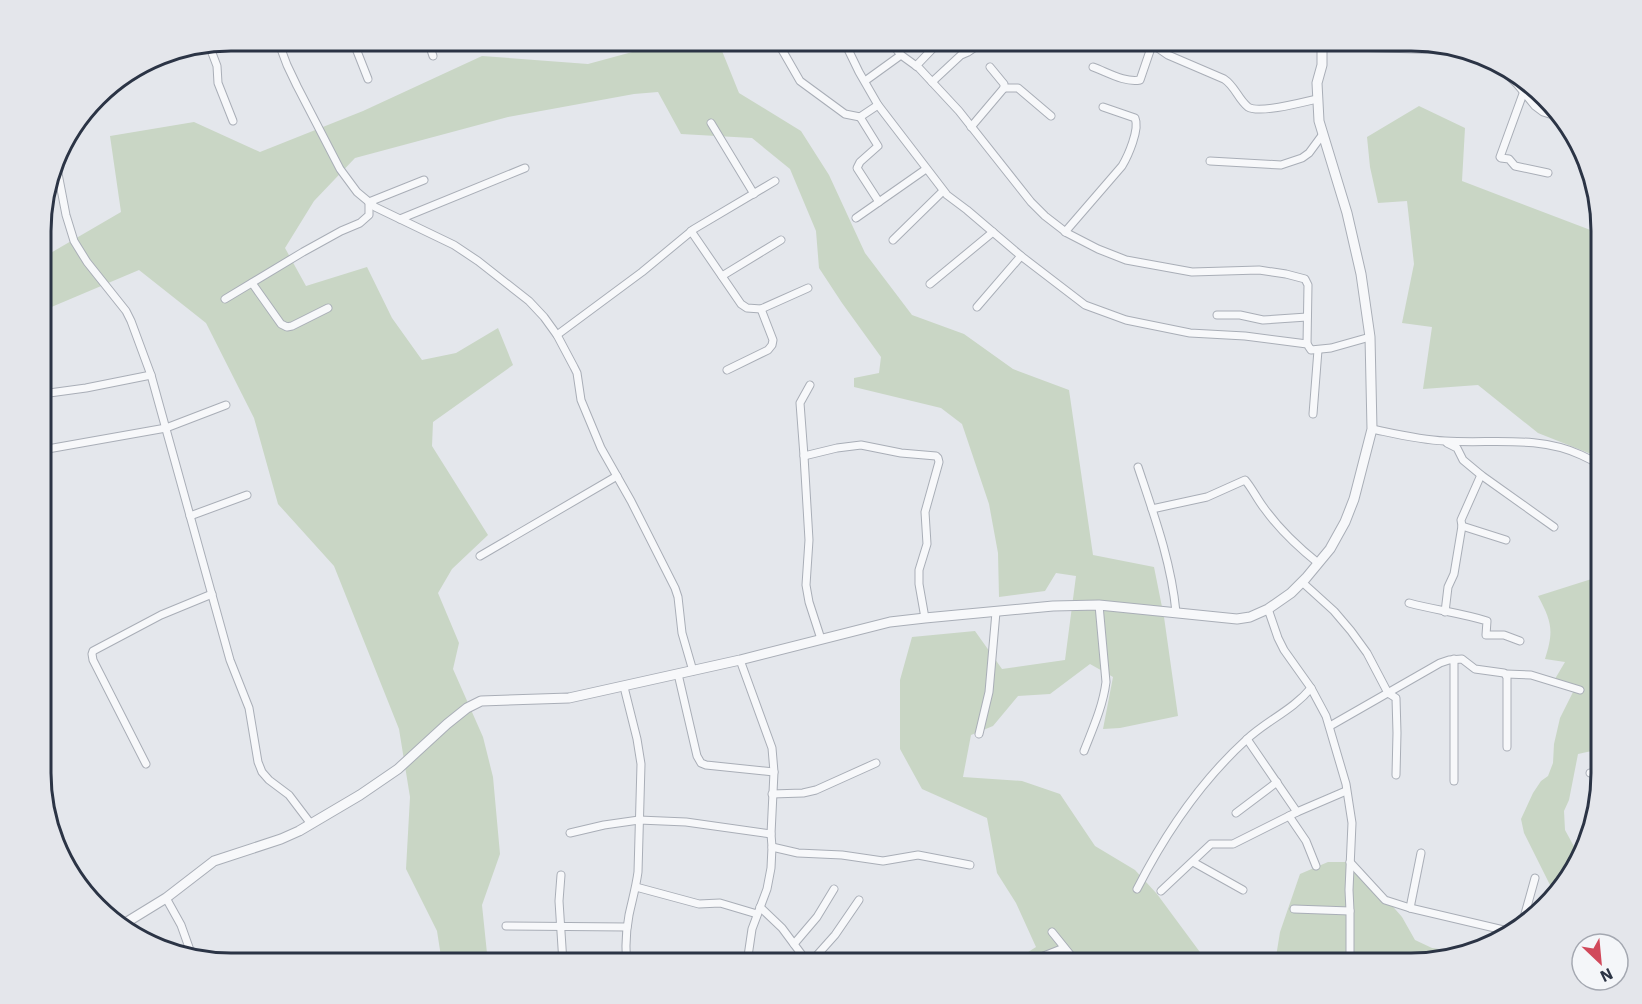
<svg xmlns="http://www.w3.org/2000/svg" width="1642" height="1004" viewBox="0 0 1642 1004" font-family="'IBM Plex Sans',sans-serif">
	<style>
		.green { fill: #c9d6c5 }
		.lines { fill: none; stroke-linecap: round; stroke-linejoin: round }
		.minor-casing { stroke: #a9aeb7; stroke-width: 9 }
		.tertiary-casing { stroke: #a9aeb7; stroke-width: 11 }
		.minor { stroke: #f7f8fa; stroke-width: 7 }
		.tertiary { stroke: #f7f8fa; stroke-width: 9 }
		.rim { fill: none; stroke: #2b3445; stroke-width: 3 }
	</style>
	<rect width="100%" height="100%" fill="#e4e7ec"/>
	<g class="green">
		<polygon points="658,41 718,41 739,93 801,131 829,175 865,253 912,315 964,334 1013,369 1069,390 1093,555 1154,567 1164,617 1178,716 1120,728 1103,729 1113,677 1090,664 1050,694 1018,696 993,726 971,735 963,777 1022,781 1060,794 1095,846 1135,870 1157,894 1208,963 1011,963 1036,947 1016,903 997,873 987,818 922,789 900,749 900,680 912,637 975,631 1002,669 1065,660 1076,576 1056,573 1045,591 999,597 998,553 989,504 962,424 941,408 854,387 854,378 879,373 881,357 842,303 819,268 816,231 790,169 752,138 681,134 658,92 634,94 508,117 355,158 314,201 285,248 306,286 367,267 392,318 422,360 456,353 498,328 513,365 433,422 432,446 488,535 452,569 438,593 459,643 453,669 483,737 493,777 500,854 482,905 488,963 442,963 437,931 406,869 410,797 399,729 334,566 278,504 254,418 206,323 139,270 42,311 42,258 121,212 110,136 194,122 260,152 363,111 482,56 588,64 647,48"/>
		<polygon points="1419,106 1465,128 1462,181 1601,234 1601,458 1538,433 1478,385 1423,389 1432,327 1402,323 1414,264 1407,201 1378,203 1370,167 1367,137"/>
		<path d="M 1601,576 L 1601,654 L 1593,679 L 1601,736 L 1601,749 L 1578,754 L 1569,800 L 1564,811 L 1565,830 L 1577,852 L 1580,855 L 1576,868 L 1553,891 L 1524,833 L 1521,819 L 1533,793 L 1541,781 L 1548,776 L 1553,763 L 1554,744 L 1560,718 L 1573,692 L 1552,684 L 1565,662 L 1545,659 C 1554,631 1552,622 1538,596 Z"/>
		<polygon points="1328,862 1354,862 1402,917 1415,940 1432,948 1459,952 1423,963 1275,963 1280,932 1300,874"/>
	</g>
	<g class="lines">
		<defs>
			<g id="minor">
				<polyline points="278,41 287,65 297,86 340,169 357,192 375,207 454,245 478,261 529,301 544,317 557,335 574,367 577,373 581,400 601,448 631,501 675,588 678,597 682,633 693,671"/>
				<polyline points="353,41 368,79"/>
				<polyline points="428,41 433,56"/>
				<polyline points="777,41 800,81 845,114 860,117 878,105"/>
				<polyline points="844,41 859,72 878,105 947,195 967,210 1021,256 1085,305 1126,320 1190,333 1245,336 1307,344 1311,350 1331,348 1370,337"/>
				<polyline points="890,41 901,55 919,68 959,111 1031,202 1045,216 1067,233 1098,249 1126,260 1192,272 1259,270 1286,274 1305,279 1308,285 1307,344"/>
				<polyline points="209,45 217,66 218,83 233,121"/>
				<polyline points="1321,46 1447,50"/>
				<path d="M 1090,47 L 1149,45 L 1155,46 L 1168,55 L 1224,79 C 1235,86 1238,99 1248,107 C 1259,114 1304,102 1317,99"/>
				<polyline points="1496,63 1517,84 1535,106 1543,112 1556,116"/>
				<polyline points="916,66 940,41"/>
				<path d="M 1093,67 C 1107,72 1125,83 1140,80 L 1152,45"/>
				<polyline points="865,81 901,55"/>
				<polyline points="932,82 961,55 968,52 984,41"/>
				<polyline points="1004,88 1018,88 1051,116"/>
				<polyline points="1524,91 1500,157 1501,158 1509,159 1515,166 1548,173"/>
				<polyline points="860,117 878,146 860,162 857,168 879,202"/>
				<polyline points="711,123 754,194"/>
				<polyline points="971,127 1004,88 1004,84 990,67"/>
				<polyline points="1210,161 1281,165 1302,158 1309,153 1323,134"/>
				<polyline points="56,163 66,215 74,241 87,262 126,311 131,321 151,375 230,660 249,708 258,762 262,772 269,780 289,795 311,824"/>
				<polyline points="856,218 926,169"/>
				<polyline points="400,219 525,168"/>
				<polyline points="691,231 741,304 747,308 761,309 808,288"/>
				<path d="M 1065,232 L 1122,166 C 1128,156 1140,129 1135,118 L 1103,107"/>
				<polyline points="893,240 943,191"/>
				<polyline points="722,276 781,240"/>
				<polyline points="252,283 281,324 287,327 292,326 328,308"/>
				<polyline points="930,284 993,232"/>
				<polyline points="225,299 303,252 341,231 360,223 369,215 369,202 424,180"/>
				<polyline points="977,307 1021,256"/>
				<polyline points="1217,315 1240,315 1263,320 1307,317"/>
				<polyline points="557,335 642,272 694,229 775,181"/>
				<polyline points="727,370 768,350 772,345 773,340 761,309"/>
				<polyline points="810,385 800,403 804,456 809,540 806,585 809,602 821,639"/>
				<polyline points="42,394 86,388 151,375"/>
				<polyline points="1313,414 1318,350"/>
				<path d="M 1372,429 C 1396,434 1420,440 1445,441 C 1491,444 1537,435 1581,455 C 1588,458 1595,462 1601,466"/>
				<polyline points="1447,443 1457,448 1463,460 1481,475 1554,527"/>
				<polyline points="42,450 166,428 226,405"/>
				<polyline points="804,456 837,448 861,445 901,453 936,456 938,458 939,462 925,512 927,544 919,570 919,584 925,618"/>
				<path d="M 1138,467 C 1154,515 1171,561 1176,612"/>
				<path d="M 1152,509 L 1207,497 L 1245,480 C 1252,488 1257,499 1264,508 C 1279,529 1298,547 1318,563"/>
				<polyline points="190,516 247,495"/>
				<polyline points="1462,526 1506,540"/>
				<polyline points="480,556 617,476"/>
				<polyline points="1302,582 1334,611 1351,631 1367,653 1388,693 1396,698 1397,733 1396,775"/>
				<path d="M 1409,603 C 1435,610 1461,613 1487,621 L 1486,635 L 1504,635 L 1520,641"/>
				<polyline points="1268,609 1278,638 1284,650 1311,688 1326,716 1346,784 1352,823 1349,890 1350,911 1350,963"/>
				<polyline points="1445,612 1448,587 1454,574 1462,526 1461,520 1481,475"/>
				<polyline points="740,660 772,748 774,772 771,834 772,847 771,868 767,889 752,929 747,963"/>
				<polyline points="678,674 697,756 701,763 706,765 774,772"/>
				<polyline points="1506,674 1531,675 1580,690"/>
				<path d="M 624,687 L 637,739 L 641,764 L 638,872 C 636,887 632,901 629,915 C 626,931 625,947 627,963"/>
				<polyline points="1330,726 1440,663 1449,660 1462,659 1475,669 1504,673 1507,677 1507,747"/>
				<polyline points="979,734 989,692 996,612"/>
				<polyline points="1247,739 1297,812"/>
				<path d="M 1084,751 C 1093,728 1103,706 1106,682 L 1099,605"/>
				<polyline points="146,764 93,660 92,654 93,651 161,615 212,594"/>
				<polyline points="1590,773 1601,775"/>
				<polyline points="1454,781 1454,659"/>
				<polyline points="772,794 803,793 816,790 876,763"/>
				<polyline points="1236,813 1277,782"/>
				<polyline points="1289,816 1306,841 1316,866"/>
				<polyline points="570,833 604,825 639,820 686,822 771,834"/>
				<polyline points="772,847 798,853 842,855 883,861 918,855 970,865"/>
				<polyline points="1193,862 1243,890"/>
				<polyline points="1350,862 1385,900 1410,908 1512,932"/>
				<polyline points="561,875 559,901 563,963"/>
				<polyline points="636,887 699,904 720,903 757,914"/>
				<path d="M 1137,889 C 1165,834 1200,782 1246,740 C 1266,721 1293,710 1311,688"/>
				<polyline points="1161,891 1211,844 1233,844 1297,812 1346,791"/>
				<polyline points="166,898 181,925 191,953"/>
				<polyline points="760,907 782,928 808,963"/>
				<polyline points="1410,908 1421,853"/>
				<polyline points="1294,909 1350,911"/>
				<polyline points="1523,921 1535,878"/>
				<polyline points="506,926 627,927"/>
				<polyline points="1052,932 1077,963"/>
				<polyline points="794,944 817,917 834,889"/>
				<polyline points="1251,959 1287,963"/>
				<polyline points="810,963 835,935 859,900"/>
				<polyline points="913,963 913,962"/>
				<polyline points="1026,963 1064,948"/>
			</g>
			<polyline id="tertiary" points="122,925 166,898 214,861 281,839 299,831 360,795 398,769 447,724 467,708 481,701 569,698 740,660 890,622 925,618 1053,606 1099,605 1237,619 1250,617 1268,609 1291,593 1306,578 1330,549 1345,522 1354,499 1372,429 1370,337 1361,274 1347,213 1319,121 1317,83 1322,65 1322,41"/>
		</defs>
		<use href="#minor" class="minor-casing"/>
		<use href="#tertiary" class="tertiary-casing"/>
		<use href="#minor" class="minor"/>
		<use href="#tertiary" class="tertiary"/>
	</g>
	<path d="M0 0H1642V1004H0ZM231 51H1411A180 180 0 0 1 1591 231V773A180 180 0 0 1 1411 953H231A180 180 0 0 1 51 773V231A180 180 0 0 1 231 51Z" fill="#e4e6eb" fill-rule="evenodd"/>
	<path class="rim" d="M231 51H1411A180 180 0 0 1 1591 231V773A180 180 0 0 1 1411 953H231A180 180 0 0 1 51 773V231A180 180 0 0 1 231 51Z"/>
	<g transform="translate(1600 962) rotate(154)"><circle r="28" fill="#f4f6f9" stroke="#a4a8b1" stroke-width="1.5"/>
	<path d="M0-4.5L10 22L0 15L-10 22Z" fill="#d1495b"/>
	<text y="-9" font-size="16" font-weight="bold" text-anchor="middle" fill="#2b3445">N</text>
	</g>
</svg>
